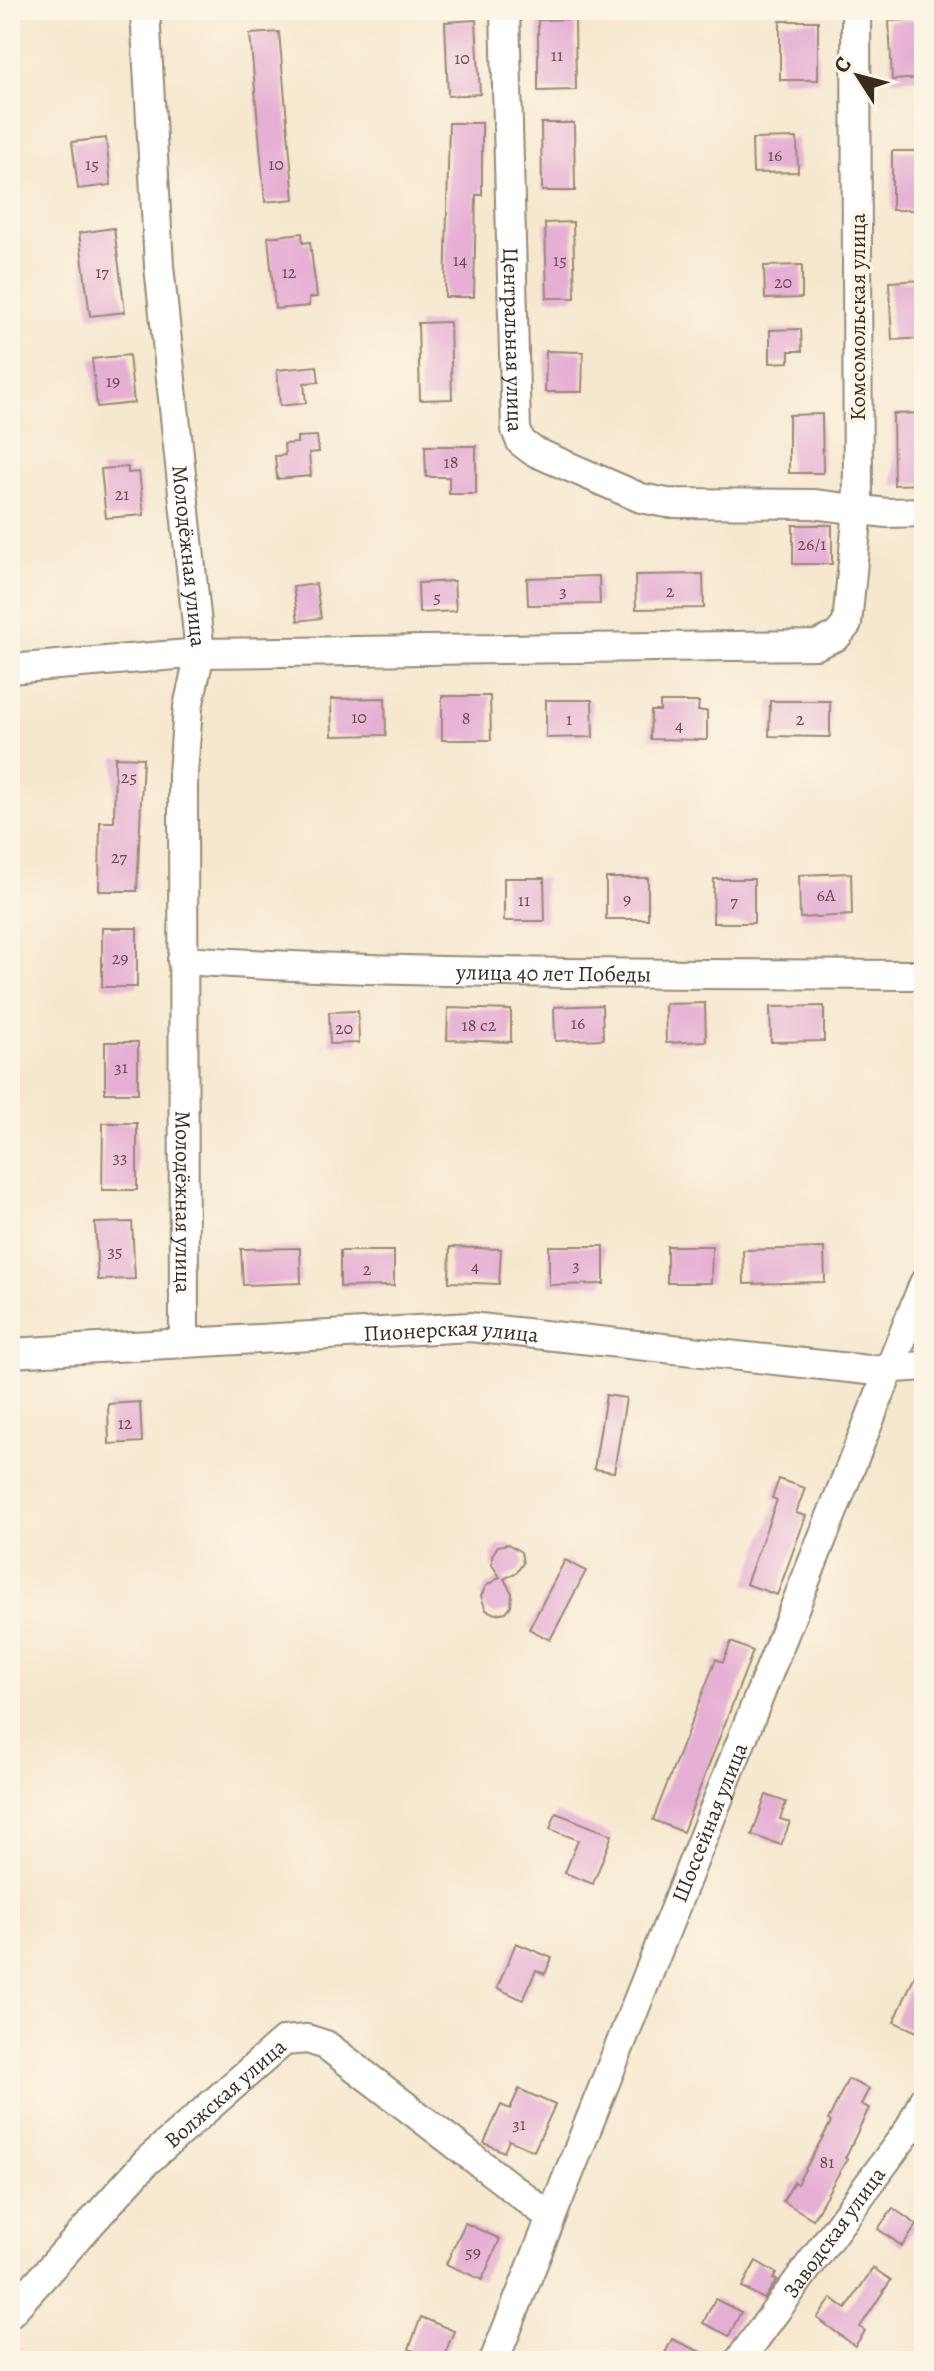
<svg xmlns="http://www.w3.org/2000/svg" width="934" height="2371" viewBox="0 0 934 2371" font-family="Alegreya,serif">
	<style>
		.building { fill: #e6afd4 }
		.lines { fill: none; stroke-linecap: round; stroke-linejoin: round }
		.minor-casing { stroke: #988976; stroke-width: 32 }
		.minor { stroke: #fff; stroke-width: 28 }
		.labels { text-anchor: middle; stroke-width: 8; stroke-linejoin: round; paint-order: stroke }
		.number-label { font-size: 18px; fill: #664b4c }
		.street-label { font-size: 22px; fill: #3b2a1e; stroke: #fcf5e5 }
	</style>
	<rect width="100%" height="100%" fill="#fcf5e5"/>
	<filter id="ink" filterUnits="userSpaceOnUse"><feTurbulence type="fractalNoise" baseFrequency=".0125" numOctaves="2"/><feDisplacementMap in="SourceGraphic" scale="16" xChannelSelector="R" yChannelSelector="G"/><feConvolveMatrix kernelMatrix="1 2 1 2 8 2 1 2 1" color-interpolation-filters="sRGB"/></filter>
	<filter id="wash" filterUnits="userSpaceOnUse"><feTurbulence type="fractalNoise" baseFrequency=".006" numOctaves="4" result="noise"/><feDisplacementMap in="SourceGraphic" scale="32" xChannelSelector="R" yChannelSelector="G"/><feGaussianBlur stdDeviation="1.8" result="paint"/><feColorMatrix in="noise" values="0 0 0 0 0 0 0 0 0 0 0 0 0 0 0 0 0 1.4 0 .05"/><feComposite in="paint" operator="in"/></filter>
	<g filter="url(#wash)">
		<rect width="100%" height="100%" fill="#f6e8cf"/>
		<g id="blocks">
			<g class="building">
				<polygon points="575,19 576,90 538,91 538,20"/>
				<polygon points="924,19 924,78 892,80 889,21"/>
				<polygon points="476,20 480,94 448,96 445,22"/>
				<rect x="780" y="21" width="38" height="59"/>
				<polygon points="279,32 294,199 265,202 250,34"/>
				<polygon points="449,123 482,123 482,195 476,195 474,297 445,297"/>
				<polygon points="541,123 574,123 575,191 542,191"/>
				<polygon points="106,138 111,185 78,189 72,142"/>
				<polygon points="797,138 798,172 753,173 752,139"/>
				<rect x="892" y="151" width="32" height="59"/>
				<polygon points="573,222 575,298 547,298 545,223"/>
				<polygon points="114,228 125,312 90,316 79,233"/>
				<polygon points="302,233 303,243 310,242 317,297 309,298 309,306 275,309 268,237"/>
				<polygon points="802,265 802,298 765,299 764,266"/>
				<polygon points="924,280 924,338 892,340 889,282"/>
				<polygon points="450,322 452,399 420,400 418,323"/>
				<polygon points="801,329 802,351 789,351 789,362 770,363 770,330"/>
				<polygon points="546,351 583,352 582,392 545,392"/>
				<polygon points="129,355 134,403 97,407 92,359"/>
				<polygon points="317,366 319,382 304,383 306,403 280,406 277,370"/>
				<polygon points="924,413 924,484 894,485 893,414"/>
				<polygon points="822,414 823,473 789,473 789,415"/>
				<polygon points="317,436 319,452 309,453 311,476 277,479 275,456 285,455 284,444 297,443 297,437"/>
				<polygon points="425,446 476,446 476,494 449,494 449,477 426,477"/>
				<polygon points="128,467 128,473 139,472 144,515 106,518 101,469"/>
				<rect x="793" y="525" width="39" height="39"/>
				<polygon points="703,574 704,608 636,609 635,575"/>
				<polygon points="599,576 600,604 528,605 527,578"/>
				<polygon points="454,581 456,611 419,613 418,583"/>
				<polygon points="316,584 321,618 298,621 293,587"/>
				<polygon points="442,696 490,696 491,740 442,740"/>
				<polygon points="385,698 386,735 332,736 331,699"/>
				<polygon points="546,700 592,700 593,737 546,738"/>
				<polygon points="770,701 830,701 830,737 769,736"/>
				<polygon points="660,702 699,702 698,711 707,711 707,740 650,739 651,711 660,711"/>
				<polygon points="115,757 143,758 137,891 99,891 100,822 114,822"/>
				<polygon points="851,873 852,915 800,918 799,875"/>
				<polygon points="504,878 544,878 545,921 504,921"/>
				<rect x="606" y="878" width="42" height="41"/>
				<polygon points="714,879 754,879 754,923 713,923"/>
				<rect x="102" y="928" width="35" height="59"/>
				<polygon points="705,1003 706,1041 666,1043 665,1004"/>
				<polygon points="602,1005 603,1039 555,1041 554,1007"/>
				<polygon points="824,1006 824,1041 771,1042 770,1007"/>
				<polygon points="448,1008 511,1010 511,1042 447,1040"/>
				<polygon points="358,1011 359,1043 330,1044 329,1012"/>
				<rect x="105" y="1042" width="33" height="51"/>
				<polygon points="103,1123 137,1123 137,1190 102,1190"/>
				<polygon points="132,1222 135,1279 98,1280 95,1223"/>
				<polygon points="549,1246 604,1246 604,1284 549,1285"/>
				<polygon points="667,1246 712,1246 711,1283 667,1283"/>
				<polygon points="450,1247 501,1249 499,1284 449,1282"/>
				<polygon points="300,1248 301,1283 243,1285 241,1249"/>
				<polygon points="824,1248 825,1282 744,1284 743,1250"/>
				<polygon points="340,1251 394,1251 394,1286 340,1287"/>
				<polygon points="606,1395 626,1398 614,1472 594,1469"/>
				<polygon points="140,1402 142,1442 109,1444 108,1404"/>
				<polygon points="779,1479 805,1488 796,1513 806,1516 777,1595 746,1584 777,1500 772,1498"/>
				<polygon points="508,1544 521,1552 523,1563 517,1572 504,1579 512,1593 511,1606 506,1612 495,1614 486,1610 481,1596 486,1586 500,1577 492,1565 492,1555 498,1546"/>
				<polygon points="565,1560 586,1571 550,1640 529,1629"/>
				<polygon points="731,1642 753,1651 683,1832 653,1820 716,1659 723,1662"/>
				<polygon points="766,1795 786,1802 780,1819 790,1822 781,1845 752,1835"/>
				<polygon points="556,1813 612,1835 593,1884 565,1873 578,1840 550,1829"/>
				<polygon points="516,1943 552,1958 545,1974 536,1970 523,2000 497,1988"/>
				<polygon points="924,1955 924,2016 917,2032 894,2022"/>
				<polygon points="848,2079 869,2089 861,2104 869,2108 845,2158 847,2159 813,2219 783,2201 794,2182 797,2184 831,2122 828,2120"/>
				<polygon points="519,2089 555,2105 534,2151 509,2140 504,2152 484,2143 501,2105 510,2109"/>
				<polygon points="893,2208 917,2225 902,2246 878,2229"/>
				<polygon points="465,2223 500,2239 482,2280 446,2264"/>
				<polygon points="756,2261 776,2273 773,2279 777,2280 764,2299 742,2287"/>
				<polygon points="873,2268 891,2280 860,2327 865,2331 855,2346 817,2318 832,2298 846,2309"/>
				<polygon points="715,2299 741,2312 729,2336 703,2323"/>
				<polygon points="421,2317 454,2331 442,2361 409,2349"/>
				<polygon points="672,2339 720,2361 661,2361"/>
			</g>
		</g>
	</g>
	<g filter="url(#ink)">
		<use href="#blocks" fill-opacity="0" stroke="#988976" stroke-width="2"/>
		<g class="lines">
			<defs>
				<g id="minor">
					<path id="s1" d="M 145,10 L 159,266 L 200,653 L 188,707 L 183,774 L 184,1343"/>
					<path id="s2" d="M 505,10 L 516,430 L 521,442 L 533,451 L 641,498 L 667,503 L 813,504 L 887,513 L 924,512"/>
					<polyline points="10,669 200,653 816,645 837,636 847,624 858,509 856,10"/>
					<path id="s3" d="M 182,960 C 429,976 677,973 924,975"/>
					<path id="s4" d="M 10,1353 L 470,1327 L 868,1370 L 924,1366"/>
					<path id="s5" d="M 10,2313 L 147,2161 L 284,2041 L 307,2039 L 326,2045 L 550,2217"/>
					<path id="s6" d="M 494,2361 L 924,1283"/>
					<path id="s7" d="M 739,2361 L 910,2128 L 924,2099"/>
				</g>
			</defs>
			<use href="#minor" class="minor-casing"/>
			<use href="#minor" class="minor"/>
		</g>
	</g>
	<g class="labels">
		<g class="number-label">
			<text x="557" y="61">11</text>
			<text x="462" y="64">10</text>
			<text x="775" y="161">16</text>
			<text x="92" y="170">15</text>
			<text x="276" y="170">10</text>
			<text x="460" y="266">14</text>
			<text x="560" y="266">15</text>
			<text x="102" y="278">17</text>
			<text x="289" y="278">12</text>
			<text x="783" y="288">20</text>
			<text x="113" y="387">19</text>
			<text x="451" y="468">18</text>
			<text x="122" y="500">21</text>
			<text x="812" y="550">26/1</text>
			<text x="563" y="597">3</text>
			<text x="670" y="597">2</text>
			<text x="437" y="603">5</text>
			<text x="359" y="723">10</text>
			<text x="466" y="724">8</text>
			<text x="569" y="725">1</text>
			<text x="800" y="725">2</text>
			<text x="679" y="731">4</text>
			<text x="129" y="783">25</text>
			<text x="119" y="863">27</text>
			<text x="826" y="901">6А</text>
			<text x="627" y="905">9</text>
			<text x="524" y="906">11</text>
			<text x="734" y="907">7</text>
			<text x="120" y="964">29</text>
			<text x="578" y="1029">16</text>
			<text x="479" y="1031">18 с2</text>
			<text x="344" y="1034">20</text>
			<text x="121" y="1073">31</text>
			<text x="120" y="1163">33</text>
			<text x="115" y="1257">35</text>
			<text x="576" y="1271">3</text>
			<text x="475" y="1272">4</text>
			<text x="367" y="1275">2</text>
			<text x="125" y="1429">12</text>
			<text x="519" y="2130">31</text>
			<text x="827" y="2168">81</text>
			<text x="473" y="2258">59</text>
		</g>
		<g class="street-label">
			<text transform="translate(857 317) rotate(-90)" y="8">Комсомольская улица</text>
			<text dy="8" stroke="none"><textPath href="#s2" startOffset="330">Центральная улица</textPath></text>
			<text dy="8" stroke="none"><textPath href="#s1" startOffset="548">Молодёжная улица</textPath></text>
			<text dy="8" stroke="none"><textPath href="#s3" startOffset="372">улица 40 лет Победы</textPath></text>
			<text dy="8" stroke="none"><textPath href="#s1" startOffset="1196">Молодёжная улица</textPath></text>
			<text dy="8" stroke="none"><textPath href="#s4" startOffset="442">Пионерская улица</textPath></text>
			<text dy="8" stroke="none"><textPath href="#s6" startOffset="580">Шоссейная улица</textPath></text>
			<text dy="8" stroke="none"><textPath href="#s5" startOffset="308">Волжская улица</textPath></text>
			<text dy="8" stroke="none"><textPath href="#s7" startOffset="160">Заводская улица</textPath></text>
		</g>
	</g>
	<rect width="934" height="2371" fill="none" stroke="#fcf5e5" stroke-width="40"/>
	<g transform="translate(858 76) rotate(306)" stroke="#fcf5e5" stroke-width="6" paint-order="stroke">
	<path d="M0-6L14 30L0 20L-14 30Z" fill="#3b2a1e"/>
	<text y="-12" font-size="22" font-weight="bold" text-anchor="middle" fill="#3b2a1e">С</text>
	</g>
</svg>
